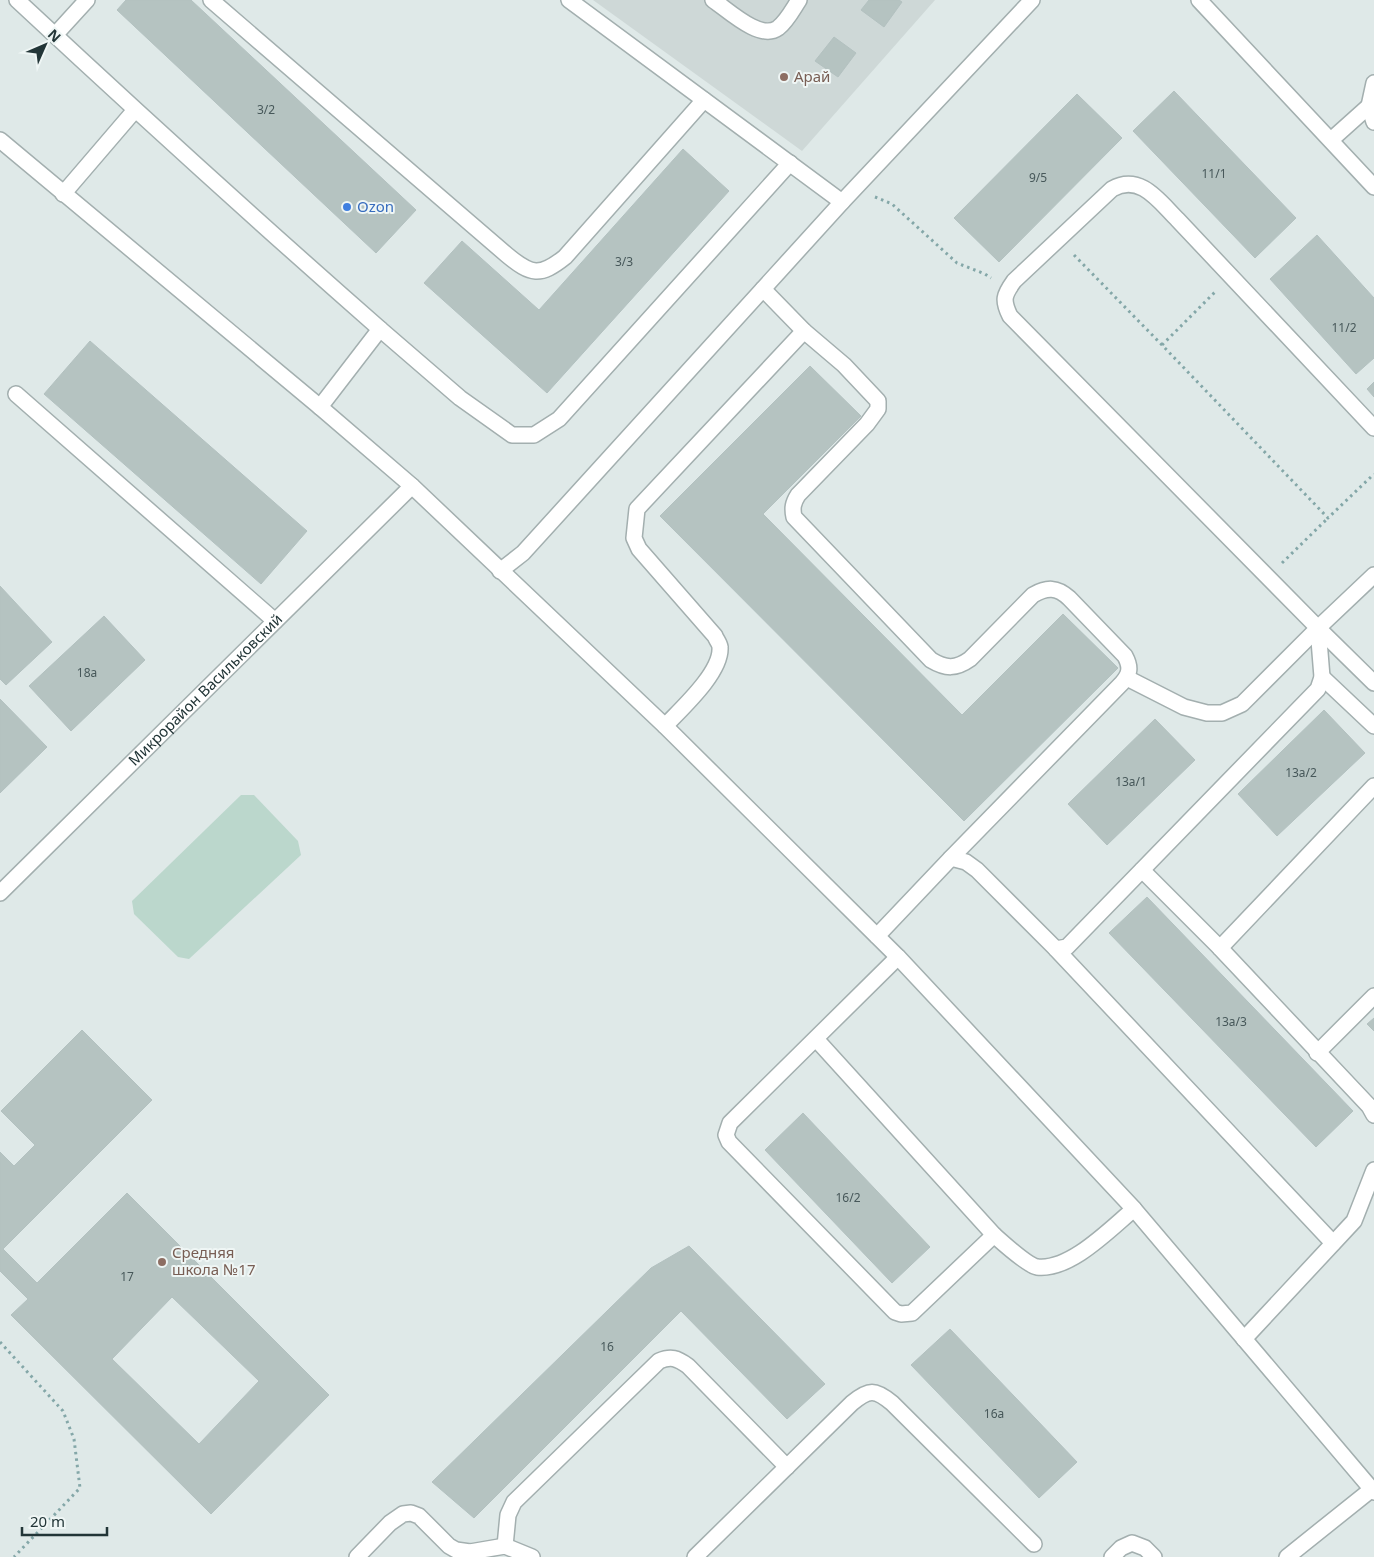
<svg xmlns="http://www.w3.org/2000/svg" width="1374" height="1557" viewBox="0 0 1374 1557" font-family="'Noto Sans',sans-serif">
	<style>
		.built { fill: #ced8d7 }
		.pitch { fill: #bbd7cc }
		.building { fill: #b5c3c1; stroke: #b3c1c0; fill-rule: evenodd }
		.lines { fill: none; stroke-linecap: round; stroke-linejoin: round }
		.minor-casing { stroke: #a3afaf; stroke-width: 18 }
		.path { stroke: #84a7a8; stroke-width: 3; stroke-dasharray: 2.5 4; stroke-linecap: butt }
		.minor { stroke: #fff; stroke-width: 15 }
		.education-dot { fill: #8d6e63; stroke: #eff6f5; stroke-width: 2 }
		.shop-dot { fill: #3f7fe0; stroke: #eff6f5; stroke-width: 2 }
		.labels { text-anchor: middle; stroke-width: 4; stroke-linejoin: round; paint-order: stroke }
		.number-label { font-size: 12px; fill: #47585a }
		.education-label { font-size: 15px; fill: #785e54; stroke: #eff6f5; text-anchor: start }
		.shop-label { font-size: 15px; fill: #366cbe; stroke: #eff6f5; text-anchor: start }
		.street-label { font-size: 15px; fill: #223537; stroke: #eff6f5 }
	</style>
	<rect width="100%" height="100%" fill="#dfe9e8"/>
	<polygon class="built" points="593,0 935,0 802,151"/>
	<polygon class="pitch" points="241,795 254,795 298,841 301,855 189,959 178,957 134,914 132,901"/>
	<g class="building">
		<polygon points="126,0 191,0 416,210 376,253 117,10"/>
		<polygon points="869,0 899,0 902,2 884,27 861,10"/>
		<polygon points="834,37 856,53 838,77 815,61"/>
		<polygon points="1174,91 1296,218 1255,258 1133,131"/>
		<polygon points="1077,94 1122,138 999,262 954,218"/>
		<polygon points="683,149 729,191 547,393 424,283 462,241 539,310"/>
		<polygon points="1317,235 1374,298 1374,358 1356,374 1270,279"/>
		<polygon points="90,341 307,531 261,584 44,394"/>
		<polygon points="810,366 861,416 763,514 962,715 1063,614 1118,668 964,821 660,516"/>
		<polygon points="1374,382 1374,397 1367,389"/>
		<polygon points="0,586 52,642 6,685 0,679"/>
		<polygon points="104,616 145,660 71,731 29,686"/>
		<polygon points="0,699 47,747 0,793"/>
		<polygon points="1324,710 1365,753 1277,836 1238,794"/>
		<polygon points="1155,719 1195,760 1107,845 1068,804"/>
		<polygon points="1147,897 1353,1111 1316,1147 1109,933"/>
		<polygon points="1374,1018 1374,1031 1367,1024"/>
		<path d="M 82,1030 L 152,1100 L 3,1249 L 37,1283 L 127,1193 L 329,1395 L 211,1514 L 11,1315 L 28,1299 L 0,1271 L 0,1152 L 14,1166 L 35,1145 L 1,1111 ZM 172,1297 L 259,1381 L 199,1444 L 112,1359 Z"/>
		<polygon points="803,1113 930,1247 892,1283 765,1150"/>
		<polygon points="689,1246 825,1384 787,1419 681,1311 474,1518 432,1482 651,1268"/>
		<polygon points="950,1329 1077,1462 1039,1498 911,1365"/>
	</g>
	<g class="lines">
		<defs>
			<g id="minor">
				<path d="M 17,0 C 136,111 257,221 380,329 L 320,407"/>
				<path d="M 211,0 L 507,255 C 531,275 540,277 565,257 L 704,100"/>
				<polyline points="569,0 842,202"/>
				<path d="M 713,0 C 728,10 760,41 778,28 C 787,21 793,9 799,0"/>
				<polyline points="1199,0 1374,187"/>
				<polyline points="55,35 87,0"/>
				<polyline points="1374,83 1369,106 1374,122"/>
				<polyline points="0,140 320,407 412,486 665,726 898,957 1134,1209 1374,1492"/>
				<polyline points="1331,140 1369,106"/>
				<polyline points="63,194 135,110"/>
				<path d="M 763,289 L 804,331 L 844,365 L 878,401 L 878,409 L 867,424 L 798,495 C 793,503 792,508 794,517 L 931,660 C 946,669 956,669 970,659 L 1033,595 C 1047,587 1057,587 1069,598 L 1125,656 C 1131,667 1130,674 1122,683 L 951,858 L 877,936"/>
				<polyline points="380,329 460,398 512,435 534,435 559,419 790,163"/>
				<polyline points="16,394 275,621"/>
				<path d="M 1374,428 L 1177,219 C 1159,201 1140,173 1112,189 L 1014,281 C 1004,295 1002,300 1010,316 L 1318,628 L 1374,575"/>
				<polyline points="500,571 523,553 842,202 1032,0"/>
				<polyline points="1318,628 1374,683"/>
				<polyline points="1322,677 1374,726"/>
				<polyline points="1127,678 1184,707 1207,713 1222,713 1242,704 1318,628"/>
				<path d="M 665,726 C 682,708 722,672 720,647 C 720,644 716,639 715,636 L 639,549 L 634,538 L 637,509 L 804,331"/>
				<polyline points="951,858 966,862 977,870 1056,949 1067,947 1318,689 1322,677 1318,628"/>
				<polyline points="1142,870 1220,948 1369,1106 1374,1115"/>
				<path id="s1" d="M 0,893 L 412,486"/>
				<polyline points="1220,948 1374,786"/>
				<polyline points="1056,949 1333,1243"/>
				<path d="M 898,957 L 730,1123 L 726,1135 L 729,1142 L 895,1312 L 901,1314 L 912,1313 L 994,1235 C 1003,1243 1027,1265 1037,1267 C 1070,1271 1110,1229 1134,1209"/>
				<polyline points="816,1039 994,1235"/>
				<polyline points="1317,1053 1374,996"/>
				<polyline points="1244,1339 1354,1221 1374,1170"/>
				<path d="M 505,1546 L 508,1515 L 514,1502 L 659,1361 C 671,1356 677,1358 688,1366 L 787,1467"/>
				<polyline points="357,1557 390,1523 403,1514 411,1513 419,1516 449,1546 456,1550 470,1552 505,1546 532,1557"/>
				<path d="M 695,1557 L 852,1403 C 869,1389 875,1389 892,1403 L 1034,1544"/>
				<polyline points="1112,1557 1121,1548 1132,1543 1145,1548 1154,1557"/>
				<polyline points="1287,1557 1372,1489"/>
			</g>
		</defs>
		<use href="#minor" class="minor-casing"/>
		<g class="path">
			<polyline points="875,197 892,204 957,263 985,274 991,278"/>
			<polyline points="1074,255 1162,345 1328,518 1374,474"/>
			<polyline points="1162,345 1215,292"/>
			<polyline points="1282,563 1328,518"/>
			<polyline points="0,1342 63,1411 74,1439 80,1488 14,1557"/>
		</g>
		<use href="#minor" class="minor"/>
	</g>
	<g class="education-dot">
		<circle cx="784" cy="77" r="5"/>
		<circle cx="162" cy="1262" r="5"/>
	</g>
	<circle class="shop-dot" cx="347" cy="207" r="5"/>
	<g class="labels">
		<g class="number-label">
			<text x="266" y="114">3/2</text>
			<text x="1214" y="178">11/1</text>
			<text x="1038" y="182">9/5</text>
			<text x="624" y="266">3/3</text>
			<text x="1344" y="332">11/2</text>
			<text x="87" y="677">18а</text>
			<text x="1301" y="777">13а/2</text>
			<text x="1131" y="786">13а/1</text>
			<text x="1231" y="1026">13а/3</text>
			<text x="848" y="1202">16/2</text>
			<text x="127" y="1281">17</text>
			<text x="607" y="1351">16</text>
			<text x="994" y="1418">16а</text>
		</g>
		<g class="education-label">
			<text x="794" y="82">Арай</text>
			<text x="172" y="1258">Средняя<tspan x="172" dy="17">школа №17</tspan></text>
		</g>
		<g class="shop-label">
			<text x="357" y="212">Ozon</text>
		</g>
		<g class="street-label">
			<text dy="5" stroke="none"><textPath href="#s1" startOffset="289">Микрорайон Васильковский</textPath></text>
		</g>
	</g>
	<g transform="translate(45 45) rotate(45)" stroke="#eff6f5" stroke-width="4" paint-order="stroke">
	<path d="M0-4L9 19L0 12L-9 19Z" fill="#223537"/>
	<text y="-8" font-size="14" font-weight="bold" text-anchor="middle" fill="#223537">N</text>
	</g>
	<path d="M22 1527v8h85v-8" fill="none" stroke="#223537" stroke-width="2.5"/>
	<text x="30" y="1527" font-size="15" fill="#223537" stroke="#eff6f5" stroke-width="4" paint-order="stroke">20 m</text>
</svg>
